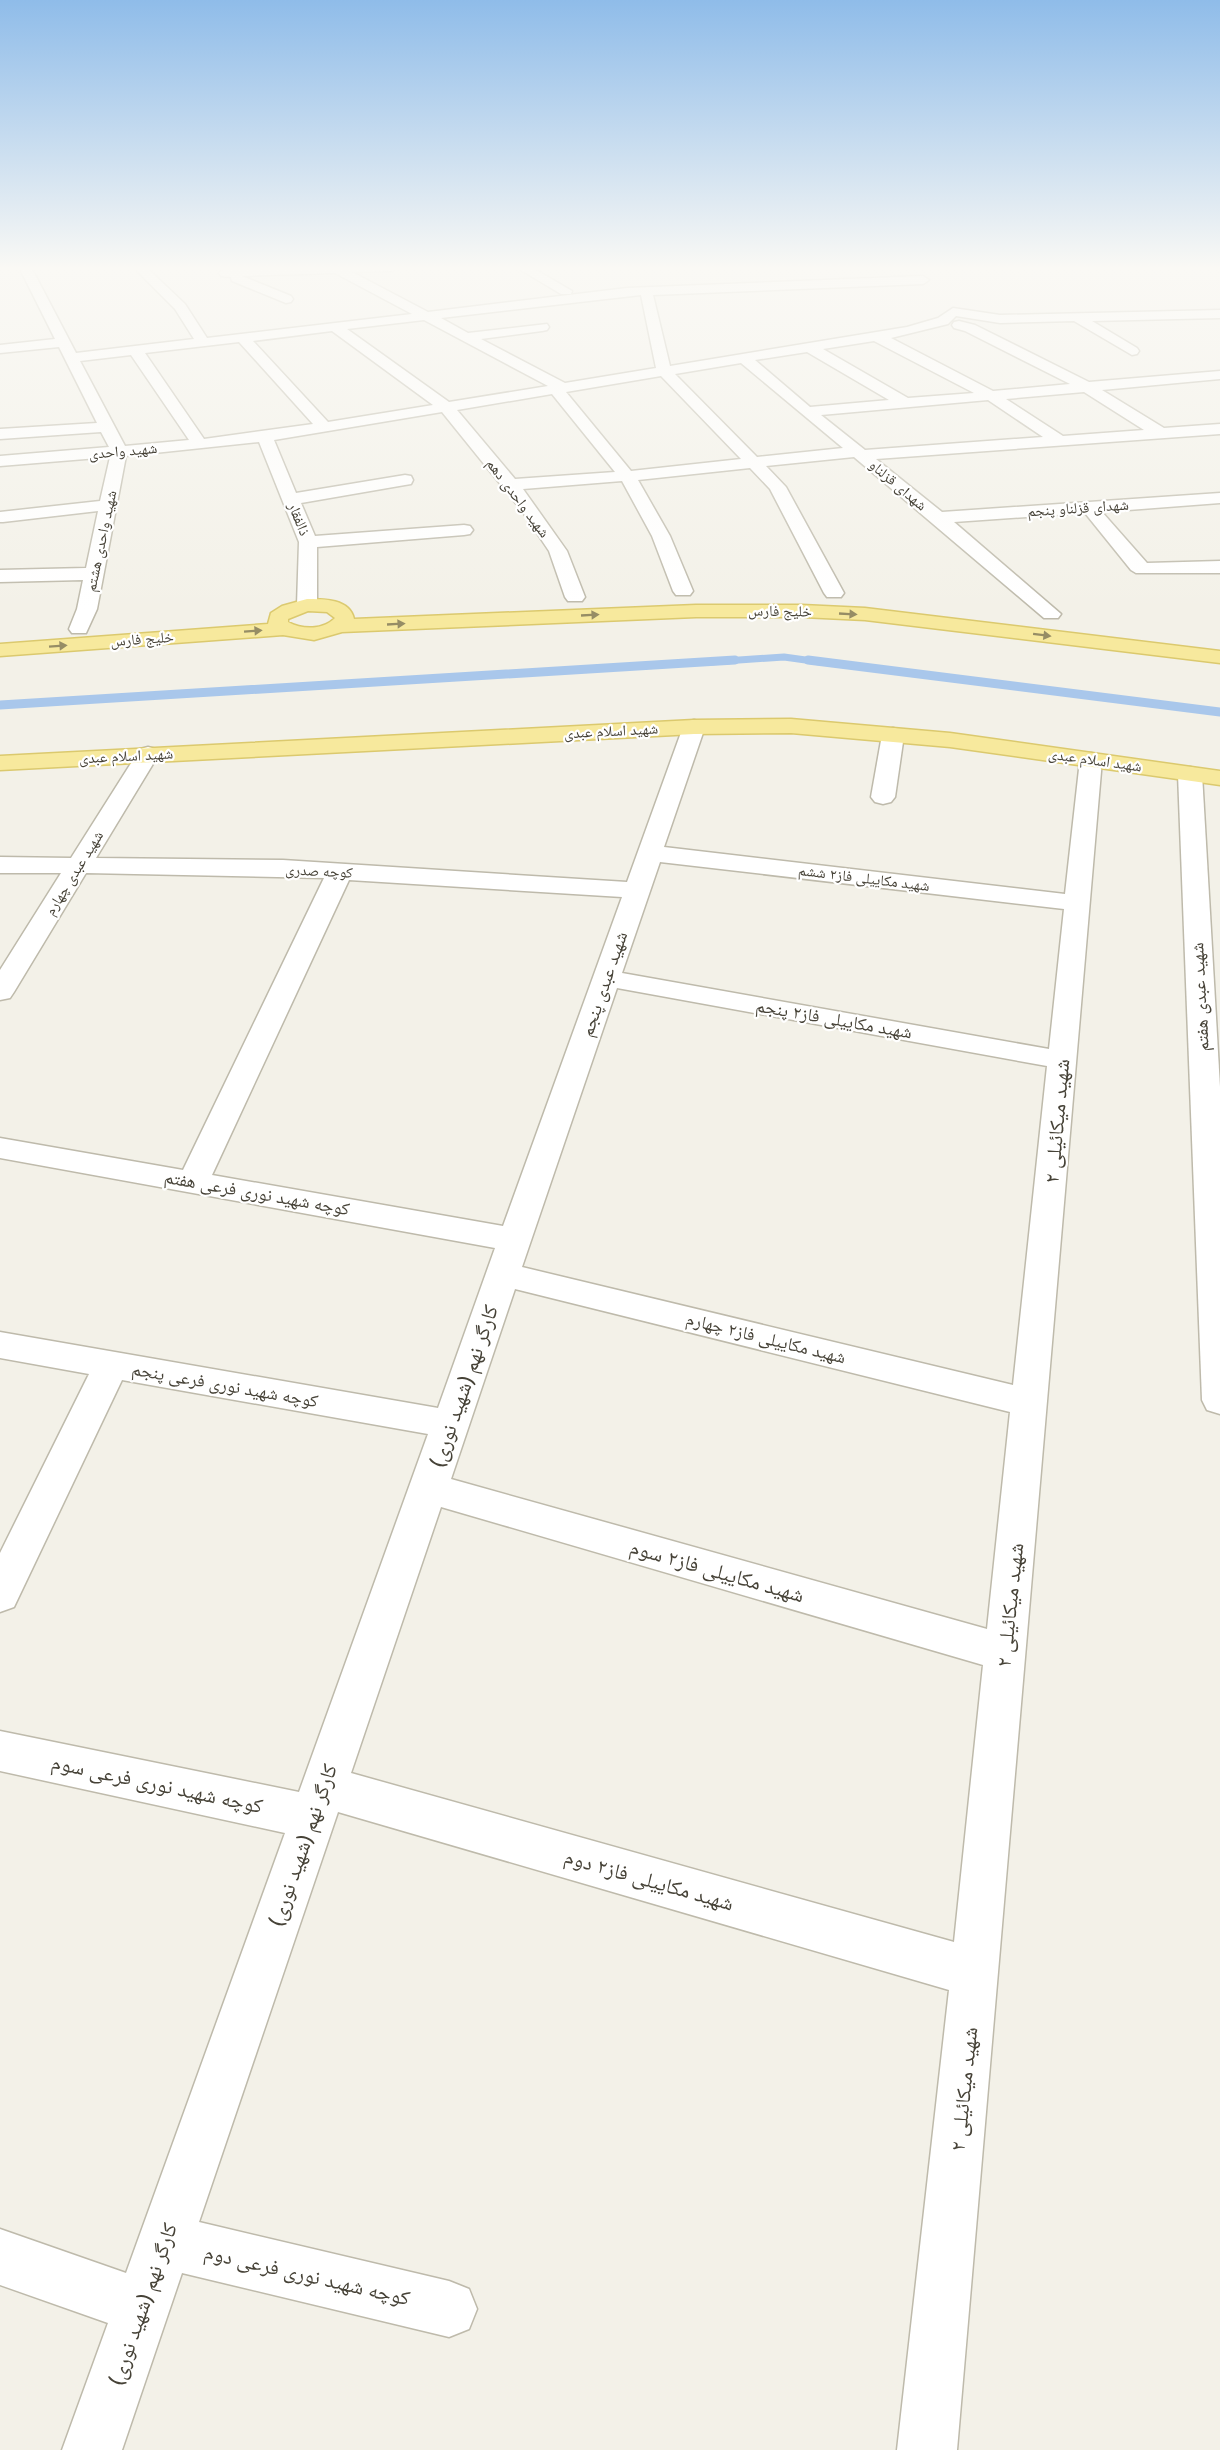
<svg xmlns="http://www.w3.org/2000/svg" width="1220" height="2450" viewBox="0 0 1220 2450" font-family="'Varela Round','Noto Naskh Arabic',sans-serif">
	<style>
		.lines { fill: none; stroke-linecap: round; stroke-linejoin: round }
		.stream-far1 { stroke: #a9c7eb; stroke-width: 7 }
		.stream { stroke: #a9c7eb; stroke-width: 9 }
		.minor-casing { stroke: #bebaab; stroke-width: 3 }
		.major-casing { stroke: #dbc96e; stroke-width: 3 }
		.minor { fill: #fff; fill-rule: evenodd }
		.major { fill: #f7e99d; fill-rule: evenodd }
		.oneway { fill: #968d65 }
		.labels { text-anchor: middle; stroke-width: 4.5; stroke-linejoin: round; paint-order: stroke }
		.far-street-label { font-size: 15px; fill: #464237; stroke: #fff }
		.street-label { font-size: 18px; fill: #464237; stroke: #fff }
		.near-street-label { font-size: 21px; fill: #464237; stroke: #fff }
	</style>
	<rect width="100%" height="100%" fill="#f3f1e8"/>
	<g class="lines">
		<polyline class="stream-far1" points="710,662 784,657 820,662"/>
		<g class="stream">
			<polyline points="808,660 1220,712"/>
			<polyline points="0,705 735,660"/>
		</g>
		<defs>
			<g id="minor">
				<path d="M 19,267 L 31,267 L 76,353 L 194,339 L 175,309 L 133,267 L 146,267 L 185,304 L 207,338 L 412,314 L 335,273 L 242,276 L 291,296 L 293,299 L 291,302 L 286,303 L 232,281 L 231,277 L 221,276 L 219,273 L 225,269 L 398,267 L 392,271 L 352,272 L 428,312 L 627,288 L 923,276 L 929,280 L 923,284 L 653,295 L 670,366 L 907,327 L 938,318 L 953,308 L 1000,315 L 1220,310 L 1220,318 L 1092,321 L 1137,348 L 1139,351 L 1137,354 L 1132,355 L 1074,321 L 1000,323 L 956,316 L 948,324 L 891,338 L 993,391 L 1070,384 L 965,331 L 954,328 L 952,325 L 954,322 L 959,321 L 975,325 L 1089,382 L 1220,371 L 1220,379 L 1102,390 L 1164,428 L 1220,424 L 1220,434 L 876,459 L 942,512 L 1220,493 L 1220,503 L 1102,512 L 1147,563 L 1220,561 L 1220,573 L 1136,573 L 1131,570 L 1085,513 L 954,522 L 1061,614 L 1058,618 L 1044,618 L 854,457 L 766,466 L 786,487 L 844,593 L 841,597 L 827,597 L 824,593 L 770,489 L 750,468 L 638,480 L 670,536 L 693,591 L 690,595 L 676,595 L 673,591 L 652,536 L 622,481 L 523,489 L 567,551 L 585,597 L 582,601 L 568,601 L 565,597 L 549,551 L 522,511 L 442,412 L 274,440 L 296,493 L 405,475 L 411,476 L 413,480 L 411,484 L 405,485 L 301,503 L 315,536 L 464,525 L 470,526 L 473,530 L 470,534 L 464,535 L 317,547 L 317,605 L 314,609 L 300,609 L 297,605 L 299,542 L 259,442 L 126,456 L 97,609 L 86,633 L 72,633 L 69,629 L 77,609 L 83,580 L 0,582 L 0,570 L 86,568 L 98,511 L 3,522 L 0,522 L 0,512 L 100,501 L 110,457 L 0,466 L 0,456 L 109,447 L 101,432 L 0,439 L 0,429 L 97,423 L 59,347 L 0,353 L 0,345 L 55,339 ZM 641,295 L 656,368 L 565,383 L 481,339 L 542,331 L 547,330 L 549,327 L 547,324 L 468,333 L 441,318 ZM 424,320 L 548,386 L 449,402 L 347,329 ZM 332,331 L 433,405 L 328,422 L 253,341 ZM 874,341 L 974,393 L 908,398 L 823,349 ZM 239,342 L 313,424 L 204,439 L 145,353 ZM 807,352 L 889,400 L 810,407 L 755,360 ZM 131,355 L 189,440 L 125,446 L 80,361 ZM 741,363 L 843,448 L 757,457 L 675,374 ZM 661,376 L 741,459 L 631,471 L 566,392 ZM 1084,392 L 1144,430 L 1063,436 L 1006,399 ZM 552,394 L 615,472 L 515,479 L 457,410 ZM 988,400 L 1043,437 L 865,450 L 821,415 Z"/>
				<polygon points="516,267 531,267 572,291 571,294 561,294"/>
				<path d="M 694,720 L 702,722 L 705,727 L 664,847 L 1065,894 L 1080,760 L 1083,755 L 1091,753 L 1099,755 L 1102,760 L 957,2450 L 897,2450 L 949,1990 L 338,1812 L 199,2222 L 449,2281 L 469,2289 L 477,2309 L 469,2329 L 449,2337 L 182,2273 L 122,2450 L 62,2450 L 108,2323 L 0,2285 L 0,2229 L 126,2273 L 285,1833 L 0,1771 L 0,1731 L 299,1792 L 428,1434 L 122,1380 L 14,1607 L 0,1612 L 0,1553 L 89,1374 L 0,1358 L 0,1332 L 438,1408 L 495,1248 L 0,1158 L 0,1138 L 183,1170 L 324,878 L 86,873 L 14,992 L 10,998 L 0,1000 L 0,970 L 61,873 L 0,873 L 0,857 L 71,858 L 140,749 L 148,747 L 156,749 L 159,754 L 96,858 L 283,860 L 627,882 L 683,727 L 686,722 ZM 660,862 L 1064,909 L 1049,1049 L 622,973 ZM 349,880 L 622,897 L 503,1226 L 212,1175 ZM 617,988 L 1047,1066 L 1013,1385 L 522,1267 ZM 515,1289 L 1010,1412 L 987,1629 L 451,1479 ZM 441,1507 L 983,1665 L 954,1942 L 351,1773 Z"/>
				<polygon points="893,728 901,730 904,735 895,797 891,802 883,804 875,802 871,797 882,735 885,730"/>
				<polygon points="1190,767 1198,769 1202,774 1220,1087 1220,1414 1207,1410 1202,1400 1178,774 1182,769"/>
			</g>
			<g id="major">
				<path d="M 307,599 C 324,599 350,599 354,619 L 696,605 L 802,605 L 865,608 L 1220,651 L 1220,663 L 865,620 L 802,617 L 696,617 L 342,632 L 314,640 L 283,635 L 0,656 L 0,644 L 268,624 L 271,613 L 282,606 ZM 308,611 L 327,612 L 335,618 C 323,630 303,630 288,622 L 288,619 Z"/>
				<polygon points="791,719 950,733 1220,771 1220,785 950,747 791,733 694,734 0,770 0,756 694,720"/>
			</g>
		</defs>
		<use href="#minor" class="minor-casing"/>
		<use href="#major" class="major-casing"/>
		<use href="#minor" class="minor"/>
		<use href="#major" class="major"/>
	</g>
	<defs><path id="oneway-solid" d="M-6-.8H1V-3.2L6.5 0L1 3.2V.8H-6Z" transform="scale(1.5)"/></defs>
	<g class="oneway">
		<use href="#oneway-solid" transform="translate(848 614) rotate(3)"/>
		<use href="#oneway-solid" transform="translate(590 615) rotate(-3)"/>
		<use href="#oneway-solid" transform="translate(396 624) rotate(-3)"/>
		<use href="#oneway-solid" transform="translate(253 631) rotate(-4)"/>
		<use href="#oneway-solid" transform="translate(1042 635) rotate(7)"/>
		<use href="#oneway-solid" transform="translate(58 646) rotate(-4)"/>
	</g>
	<linearGradient id="sky" x2="0" y2="1"><stop stop-color="#8fbce9"/><stop offset="0.44" stop-color="#faf9f5"/><stop offset="1" stop-color="#faf9f5" stop-opacity="0"/></linearGradient>
	<rect width="1220" height="610" fill="url(#sky)"/>
	<g class="labels">
		<g class="far-street-label">
			<text transform="translate(123 451) rotate(-5)" y="5">شهید واحدی</text>
			<text transform="translate(898 485) rotate(40)" y="5">شهدای قزلناو</text>
			<text transform="translate(518 498) rotate(53)" y="5">شهید واحدی دهم</text>
			<text transform="translate(1078 508) rotate(-4)" y="5">شهدای قزلناو پنجم</text>
			<text transform="translate(299 519) rotate(68)" y="5">ذالفقار</text>
			<text transform="translate(101 541) rotate(-78)" y="5">شهید واحدی هشتم</text>
			<text transform="translate(780 611) rotate(1)" y="5">خلیج فارس</text>
			<text transform="translate(142 639) rotate(-4)" y="5">خلیج فارس</text>
			<text transform="translate(611 731) rotate(-3)" y="5">شهید اسلام عبدی</text>
			<text transform="translate(126 756) rotate(-3)" y="5">شهید اسلام عبدی</text>
			<text transform="translate(1095 760) rotate(8)" y="5">شهید اسلام عبدی</text>
			<text transform="translate(319 871) rotate(3)" y="5">کوچه صدری</text>
			<text transform="translate(74 873) rotate(-58)" y="5">شهید عبدی چهارم</text>
			<text transform="translate(864 878) rotate(7)" y="5">شهید مکاییلی فاز۲ ششم</text>
		</g>
		<g class="street-label">
			<text transform="translate(604 984) rotate(-71)" y="6">شهید عبدی پنجم</text>
			<text transform="translate(1200 997) rotate(-93)" y="6">شهید عبدی هفتم</text>
			<text transform="translate(834 1019) rotate(10)" y="6">شهید مکاییلی فاز۲ پنجم</text>
			<text transform="translate(257 1193) rotate(10)" y="6">کوچه شهید نوری فرعی هفتم</text>
			<text transform="translate(766 1338) rotate(14)" y="6">شهید مکاییلی فاز۲ چهارم</text>
			<text transform="translate(225 1385) rotate(10)" y="6">کوچه شهید نوری فرعی پنجم</text>
		</g>
		<g class="near-street-label">
			<text transform="translate(1057 1121) rotate(-85)" y="7">شهید میکائیلی ۲</text>
			<text transform="translate(464 1386) rotate(-71)" y="7">کارگر نهم (شهید نوری)</text>
			<text transform="translate(717 1571) rotate(16)" y="7">شهید مکاییلی فاز۲ سوم</text>
			<text transform="translate(1010 1605) rotate(-84)" y="7">شهید میکائیلی ۲</text>
			<text transform="translate(157 1784) rotate(12)" y="7">کوچه شهید نوری فرعی سوم</text>
			<text transform="translate(303 1845) rotate(-71)" y="7">کارگر نهم (شهید نوری)</text>
			<text transform="translate(649 1880) rotate(16)" y="7">شهید مکاییلی فاز۲ دوم</text>
			<text transform="translate(964 2089) rotate(-84)" y="7">شهید میکائیلی ۲</text>
			<text transform="translate(307 2275) rotate(13)" y="7">کوچه شهید نوری فرعی دوم</text>
			<text transform="translate(143 2304) rotate(-71)" y="7">کارگر نهم (شهید نوری)</text>
		</g>
	</g>
</svg>
